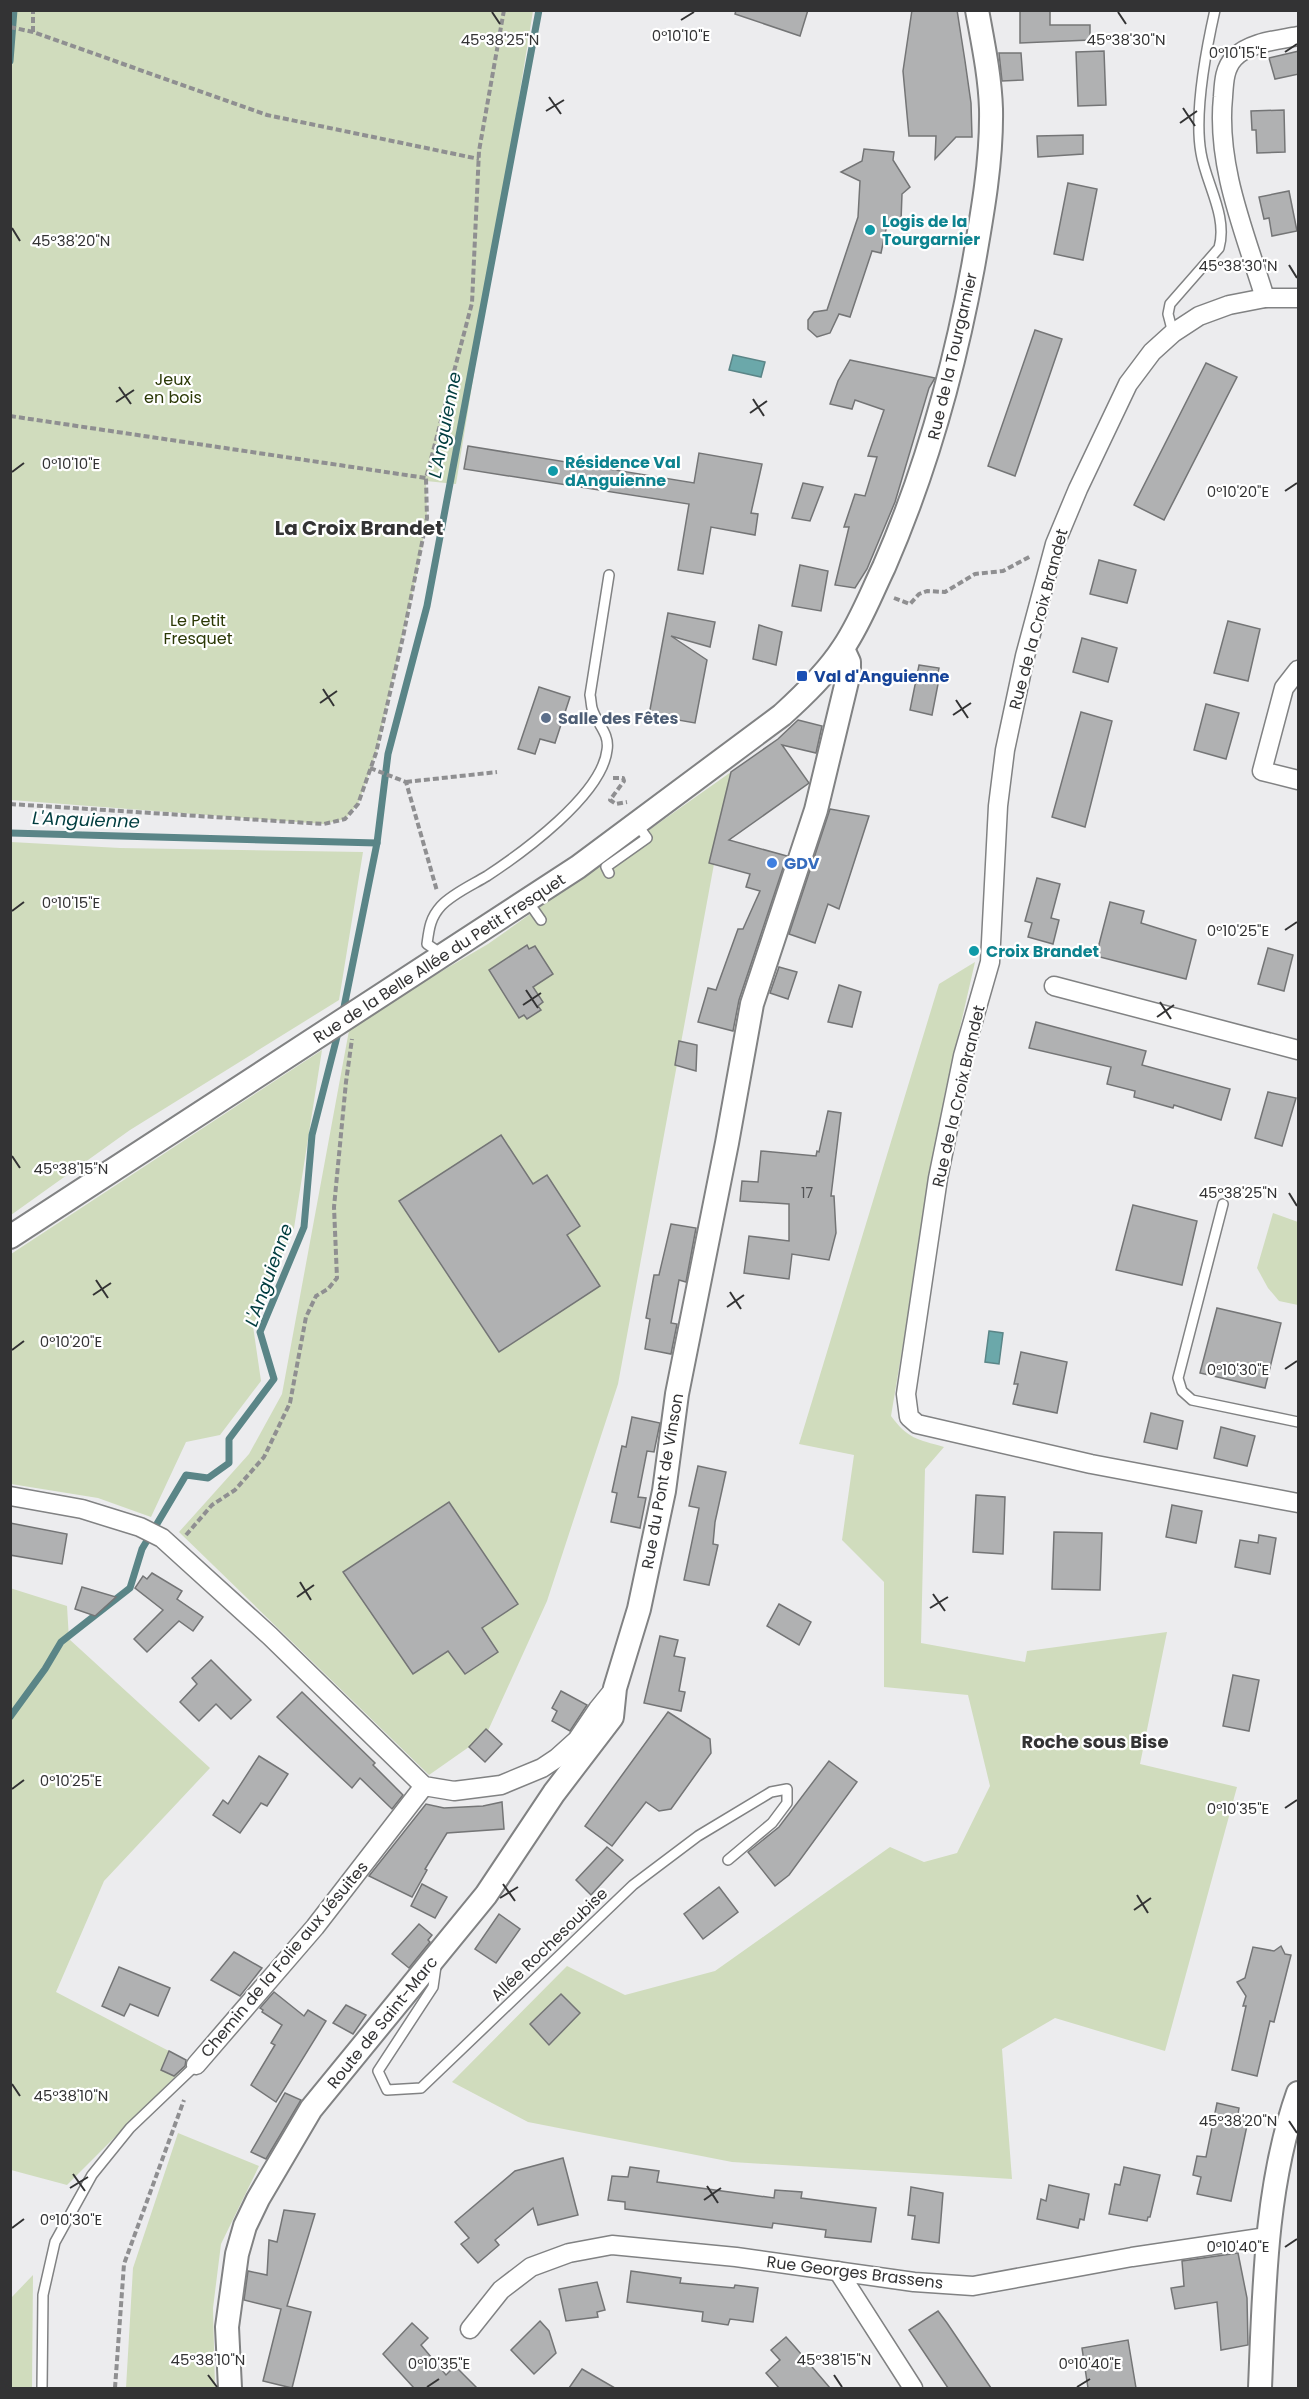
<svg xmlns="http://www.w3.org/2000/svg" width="1309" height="2399" viewBox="0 0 1309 2399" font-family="Poppins,sans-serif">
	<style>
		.green { fill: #d0dcbd }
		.water { fill: #6ba8aa; stroke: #5a8587; stroke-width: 1.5 }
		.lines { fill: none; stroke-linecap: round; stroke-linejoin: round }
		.stream { stroke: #5a8587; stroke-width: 7 }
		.building { fill: #b0b1b2; stroke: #747576; stroke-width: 1.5 }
		.service-casing { stroke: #818283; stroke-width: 12 }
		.minor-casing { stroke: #818283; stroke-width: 21 }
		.tertiary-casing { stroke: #818283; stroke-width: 26 }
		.path { stroke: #8f8f91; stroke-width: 4; stroke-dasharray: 6 3; stroke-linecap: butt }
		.service { stroke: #fff; stroke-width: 9 }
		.minor { stroke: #fff; stroke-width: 18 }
		.tertiary { stroke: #fff; stroke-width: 22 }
		.ticks { fill: none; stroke: #333334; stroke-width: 2 }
		.culture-dot { fill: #0f9aa8; stroke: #fff; stroke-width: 2 }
		.transit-dot { fill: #1a4fb4; stroke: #fff; stroke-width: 2 }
		.service-dot { fill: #5c6f8a; stroke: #fff; stroke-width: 2 }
		.shop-dot { fill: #3f7fe0; stroke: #fff; stroke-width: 2 }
		.labels { text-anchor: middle; stroke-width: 4.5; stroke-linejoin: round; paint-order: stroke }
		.number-label { font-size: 14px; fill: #525254 }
		.culture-label { font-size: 16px; font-weight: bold; fill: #0d838f; stroke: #fff; text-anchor: start }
		.street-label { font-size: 16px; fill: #333334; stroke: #fff }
		.park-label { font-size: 16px; fill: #2b3906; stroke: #fff }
		.transit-label { font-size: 16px; font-weight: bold; fill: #164399; stroke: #fff; text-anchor: start }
		.service-label { font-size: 16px; font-weight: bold; fill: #4e5e75; stroke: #fff; text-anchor: start }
		.shop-label { font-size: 16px; font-weight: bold; fill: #366cbe; stroke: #fff; text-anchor: start }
		.water-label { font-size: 18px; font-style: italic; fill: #003d3f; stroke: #fff }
		.neighbourhood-label { font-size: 18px; font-weight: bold; fill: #333334; stroke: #fff }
		.quarter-label { font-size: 20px; font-weight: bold; fill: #333334; stroke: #fff }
		.ticks-label { font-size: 15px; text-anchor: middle; fill: #333334; stroke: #fff; stroke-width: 4.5; stroke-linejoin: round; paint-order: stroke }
	</style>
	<rect width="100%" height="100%" fill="#ececee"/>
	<g class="green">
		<polygon points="11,10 533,11 456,484 426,481 427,518 418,567 376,753 358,804 345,819 324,824 11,800"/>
		<polygon points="731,772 618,1384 547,1601 486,1735 429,1775 179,1532 249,1454 282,1394 350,1025 488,944"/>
		<polygon points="11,842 120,848 363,852 339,1000 130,1130 11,1215"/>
		<path d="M 975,962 L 945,1093 L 891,1416 C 908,1439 917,1439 944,1447 L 925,1469 L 921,1643 L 1025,1662 L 1027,1651 L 1167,1632 L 1140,1764 L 1237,1787 L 1165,2051 L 1055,2018 L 1002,2049 L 1012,2179 L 732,2162 L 528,2122 L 452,2082 L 567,1966 L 625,1995 L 715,1971 L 890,1847 L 924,1862 L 957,1853 L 990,1786 L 968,1695 L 884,1687 L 884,1582 L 842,1540 L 854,1455 L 799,1444 L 939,984 Z"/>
		<polygon points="322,1050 294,1228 253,1326 261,1381 220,1435 186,1442 151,1517 98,1498 11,1484 11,1254"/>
		<polygon points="1273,1213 1298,1222 1298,1305 1279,1301 1268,1288 1257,1268"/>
		<polygon points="10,1588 67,1606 69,1639 210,1768 104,1881 56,1992 190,2062 67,2185 11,2170"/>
		<polygon points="178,2133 259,2166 221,2244 213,2308 215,2388 126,2388 133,2268"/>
		<polygon points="33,2275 32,2388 11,2388 11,2298"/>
	</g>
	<g class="water">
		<polygon points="733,355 765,362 761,377 729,370"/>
		<polygon points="989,1331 1003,1333 999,1364 985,1362"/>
	</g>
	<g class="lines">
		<g class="stream">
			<polyline points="10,61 14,10"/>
			<polyline points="10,833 377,843"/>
			<polyline points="343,1012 377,843 388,754 427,606 539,10"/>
			<polyline points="10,1717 45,1669 61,1642 130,1588 142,1549 186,1475 208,1478 229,1463 229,1439 274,1379 260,1332 304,1227 312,1135 339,1029"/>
		</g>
	</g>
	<g class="building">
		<polygon points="736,10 808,10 800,36 735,14"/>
		<polygon points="912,10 957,10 965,61 971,103 972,137 956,137 935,159 936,136 909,136 903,71"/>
		<polygon points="1020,10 1050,10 1050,25 1090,25 1090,40 1020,43"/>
		<polygon points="1104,51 1106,105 1078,106 1076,52"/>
		<polygon points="1299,51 1299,74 1275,79 1269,58"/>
		<polygon points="999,53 1021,53 1023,80 1002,81"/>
		<polygon points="1284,110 1285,152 1257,153 1256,130 1252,130 1251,111"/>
		<polygon points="1083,135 1083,154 1038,157 1037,136"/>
		<polygon points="864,149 894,152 893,160 910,187 902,194 901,221 888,220 881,253 872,251 850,317 839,314 830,333 817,337 808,329 808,320 814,312 827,310 858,217 860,181 841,172 862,161"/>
		<polygon points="1068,183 1097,189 1083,260 1054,254"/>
		<polygon points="1289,191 1297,231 1272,236 1269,218 1264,219 1259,197"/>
		<polygon points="1035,330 1062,339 1015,476 988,466"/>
		<polygon points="850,360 935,378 929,388 895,502 867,569 855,588 835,585 849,527 844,527 855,494 865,496 877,457 868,456 884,410 855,400 852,409 830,404 838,381"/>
		<polygon points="1206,363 1237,377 1164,520 1134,505"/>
		<polygon points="468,446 694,483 699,453 762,464 751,513 758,514 755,535 711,527 703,574 678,570 689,504 464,469"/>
		<polygon points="803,483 823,487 810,521 792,518"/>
		<polygon points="1099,560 1136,570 1127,603 1090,594"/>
		<polygon points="800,565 828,571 821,611 792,606"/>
		<polygon points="668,613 715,622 710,647 671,636 707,660 695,723 649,715"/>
		<polygon points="1228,621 1260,629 1248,681 1214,673"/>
		<polygon points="759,625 782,632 776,665 753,659"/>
		<polygon points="1082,638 1117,648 1108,682 1073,672"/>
		<polygon points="919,665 939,668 937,678 939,679 932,715 910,710"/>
		<polygon points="539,687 570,697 555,743 540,739 535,754 518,749"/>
		<polygon points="1206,704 1239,713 1226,759 1194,750"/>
		<polygon points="1081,712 1112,721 1085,827 1052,817"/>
		<polygon points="798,720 822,726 816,753 782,745 809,783 729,840 787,856 739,1000 733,1031 698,1022 708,988 716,990 738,929 743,929 760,891 746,887 750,874 709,863 731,772 778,739"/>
		<polygon points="830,809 869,816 839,909 828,904 815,943 789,934"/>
		<polygon points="1037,878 1060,884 1051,918 1059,920 1053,944 1028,937 1032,923 1025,921"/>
		<polygon points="1110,902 1144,911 1141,923 1196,940 1186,979 1096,956"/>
		<polygon points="527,945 529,949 535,946 553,974 533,987 543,1002 538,1006 541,1010 527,1019 524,1015 519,1018 489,970"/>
		<polygon points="1268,948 1293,955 1284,991 1258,984"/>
		<polygon points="779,967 797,972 788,999 770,993"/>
		<polygon points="839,985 861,992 852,1027 828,1022"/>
		<polygon points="1036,1022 1146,1051 1142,1065 1230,1089 1221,1120 1174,1105 1173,1108 1134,1097 1135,1091 1107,1084 1111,1067 1029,1048"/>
		<polygon points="679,1041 697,1045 696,1071 675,1065"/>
		<polygon points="1268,1092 1296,1098 1282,1146 1255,1138"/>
		<polygon points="828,1111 841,1113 831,1196 834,1196 836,1233 829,1260 792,1254 789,1279 744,1273 749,1236 789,1241 789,1204 740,1201 742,1181 758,1182 761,1151 816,1156 817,1151 819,1152"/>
		<polygon points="501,1135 533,1184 547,1175 580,1226 567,1235 600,1286 499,1352 399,1201"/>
		<polygon points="1133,1205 1197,1221 1182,1285 1116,1270"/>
		<polygon points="671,1224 696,1228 686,1282 679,1280 671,1323 677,1324 671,1354 645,1349 650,1319 646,1318 654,1275 659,1275"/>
		<polygon points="1217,1308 1281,1323 1265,1388 1200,1373"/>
		<polygon points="1021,1352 1067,1362 1057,1413 1013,1404 1018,1384 1014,1384"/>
		<polygon points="1151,1413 1183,1421 1177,1449 1144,1442"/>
		<polygon points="632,1417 660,1423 654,1452 647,1451 638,1497 646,1498 640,1528 611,1522 617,1493 612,1492 622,1446 626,1447"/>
		<polygon points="1221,1427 1255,1436 1247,1466 1214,1458"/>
		<polygon points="698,1466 726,1472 715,1522 713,1544 718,1545 709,1585 684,1580 699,1508 689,1506"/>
		<polygon points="976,1495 1005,1497 1003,1554 973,1552"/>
		<polygon points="449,1502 518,1604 482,1628 498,1652 465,1674 448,1651 413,1674 343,1572"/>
		<polygon points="1172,1505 1202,1511 1196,1543 1166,1537"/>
		<polygon points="10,1523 67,1534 62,1564 10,1555"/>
		<polygon points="1054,1532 1102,1533 1100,1590 1052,1589"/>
		<polygon points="1259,1535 1276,1538 1270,1574 1235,1567 1240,1540 1258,1543"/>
		<polygon points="152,1573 182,1591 177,1599 203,1617 193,1631 179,1621 147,1652 134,1639 163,1610 135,1588 143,1576 147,1579"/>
		<polygon points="82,1587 116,1597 95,1616 75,1609"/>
		<polygon points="779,1604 811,1622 799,1645 767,1626"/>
		<polygon points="660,1636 678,1640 674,1656 685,1658 679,1691 685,1692 681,1711 644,1703"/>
		<polygon points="211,1660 251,1700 231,1719 216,1704 199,1721 180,1702 197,1684 192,1678"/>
		<polygon points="1233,1675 1259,1680 1249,1731 1223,1726"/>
		<polygon points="561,1691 587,1705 570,1731 552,1721 557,1711 552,1708"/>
		<polygon points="302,1692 375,1763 373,1765 403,1795 392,1809 360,1778 352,1788 277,1717"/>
		<polygon points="668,1712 710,1739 711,1753 671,1809 659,1811 646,1802 612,1846 585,1826"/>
		<polygon points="486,1729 502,1744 485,1762 469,1747"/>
		<polygon points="259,1756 288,1774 267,1806 261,1803 240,1833 213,1815 223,1800 228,1804"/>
		<polygon points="829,1761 857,1782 789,1875 775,1886 748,1852 779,1827"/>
		<polygon points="502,1802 504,1829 447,1833 425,1869 427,1870 412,1897 369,1876 426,1804 444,1808 483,1806"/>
		<polygon points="607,1847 623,1860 591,1895 576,1880"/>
		<polygon points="422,1884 447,1897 435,1918 411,1906"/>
		<polygon points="719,1887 738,1912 703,1939 684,1914"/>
		<polygon points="499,1914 520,1929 496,1963 475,1949"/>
		<polygon points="419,1924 432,1935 428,1940 430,1942 409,1968 392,1954"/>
		<polygon points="1281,1946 1285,1954 1291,1955 1274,2022 1270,2021 1257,2076 1232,2070 1246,2006 1243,2006 1246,1996 1237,1982 1245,1978 1253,1947 1274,1951"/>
		<polygon points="234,1952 262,1968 240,1996 211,1980"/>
		<polygon points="119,1967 170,1988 158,2016 130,2004 124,2016 102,2006"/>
		<polygon points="274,1992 304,2016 308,2010 326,2021 276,2102 251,2085 275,2045 271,2043 282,2025 262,2012 263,2010 260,2008"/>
		<polygon points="561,1994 580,2013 549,2045 530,2024"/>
		<polygon points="346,2005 366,2015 353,2034 333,2023"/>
		<polygon points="169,2051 186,2060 185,2066 174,2076 161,2070"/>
		<polygon points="285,2093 301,2100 266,2159 251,2152"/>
		<polygon points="1217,2103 1239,2108 1238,2114 1249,2116 1231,2201 1197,2194 1201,2177 1193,2175 1197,2156 1206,2157"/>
		<polygon points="563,2158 578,2215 538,2225 533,2208 495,2240 499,2245 478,2263 461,2244 469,2238 455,2222 515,2171"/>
		<polygon points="630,2167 659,2171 657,2182 774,2198 775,2190 802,2192 801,2198 876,2208 871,2242 825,2237 826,2230 773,2223 772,2228 625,2209 625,2202 608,2200 612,2176 628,2177"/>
		<polygon points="1124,2167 1160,2175 1150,2217 1148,2217 1147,2221 1109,2214 1115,2184 1120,2185"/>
		<polygon points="1049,2185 1089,2194 1084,2220 1080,2219 1078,2228 1037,2219 1041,2199 1046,2201"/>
		<polygon points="911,2187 943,2193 939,2243 912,2239 915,2216 908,2215"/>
		<polygon points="284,2210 315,2214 287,2306 311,2312 292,2388 263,2381 281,2309 244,2300 248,2271 267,2275 269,2240 277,2242"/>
		<polygon points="1238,2253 1247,2298 1248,2345 1221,2350 1217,2302 1175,2309 1171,2288 1184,2286 1182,2261"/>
		<polygon points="631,2271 681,2278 680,2283 734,2288 735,2285 758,2288 753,2322 730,2319 728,2325 702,2321 703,2312 627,2302"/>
		<polygon points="597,2282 605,2310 597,2312 598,2317 566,2321 559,2289"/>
		<polygon points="938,2311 947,2323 991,2388 948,2388 909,2330"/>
		<polygon points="540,2321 549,2331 556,2353 534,2374 511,2350"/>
		<polygon points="412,2323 428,2338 421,2345 446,2375 455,2366 477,2388 414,2388 383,2354"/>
		<polygon points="786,2337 795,2347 830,2388 779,2388 766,2373 780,2360 771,2350"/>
		<polygon points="1128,2340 1136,2388 1088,2388 1082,2348"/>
		<polygon points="582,2369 615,2388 569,2388"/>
	</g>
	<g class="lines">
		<defs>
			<g id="service">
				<path d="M 1173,333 L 1168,314 L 1170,304 L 1219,248 C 1228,216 1206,184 1201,153 C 1194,114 1206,50 1215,10"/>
				<polyline points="609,873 606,867 647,838 636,823"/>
				<polyline points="527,900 541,920"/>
				<path d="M 443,955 L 427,944 C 429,929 430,918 441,906 C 452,894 472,885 487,876 C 522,853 602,795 607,750 C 610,733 596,723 592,708 C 591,704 591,699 590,695 L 609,575"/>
				<polyline points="1223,1204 1178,1378 1182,1391 1192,1400 1298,1422"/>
				<polyline points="436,1966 433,1987 378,2071 387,2090 421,2088 633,1885 698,1836 771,1792 787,1789 787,1803 772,1823 728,1860"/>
				<polyline points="42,2388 43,2295 55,2242 92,2175 130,2128 196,2065"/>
			</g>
			<g id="minor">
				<path d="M 1265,298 C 1245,233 1216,166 1223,97 C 1224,83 1224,69 1234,58 C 1249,42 1278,40 1298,36"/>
				<polyline points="1298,298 1265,298 1229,305 1199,316 1173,333 1152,352 1128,384 1078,489 1055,544 1025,656 1005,750 998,806 990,962 963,1056 938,1178 906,1394 909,1417 917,1424 1091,1464 1298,1503"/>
				<polyline points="1298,670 1284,688 1262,771 1298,780"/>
				<polyline points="1054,986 1298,1050"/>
				<polyline points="10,1496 82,1509 140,1527 162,1538 270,1636 424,1786 454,1791 501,1785 542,1768 557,1758 577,1740 598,1709 615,1688"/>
				<polyline points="196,2065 315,1927 424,1786"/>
				<polyline points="838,2271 913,2388"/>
				<polyline points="470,2329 501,2290 531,2267 569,2253 612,2245 736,2257 914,2282 973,2286 1132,2257 1267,2237"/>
			</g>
			<g id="tertiary">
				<path d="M 10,1237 L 578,867 L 782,715 C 804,695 827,673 843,648 C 860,623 871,594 884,567 C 926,471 954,370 973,267 C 982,216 992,161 991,109 C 990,76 983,43 977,10"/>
				<polyline points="230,2388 227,2327 237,2254 245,2226 258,2199 311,2109 486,1895 554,1793 612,1717 615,1688 639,1609 664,1491 677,1394 727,1143 752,1004 816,810 849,673 849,662 843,649"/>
				<path d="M 1260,2388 C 1264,2291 1265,2186 1298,2093"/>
			</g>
		</defs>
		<use href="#service" class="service-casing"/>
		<use href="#minor" class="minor-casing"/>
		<use href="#tertiary" class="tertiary-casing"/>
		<g class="path">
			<polyline points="10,27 33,32 267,115 479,159"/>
			<polyline points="33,32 33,10"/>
			<polyline points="10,416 426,478"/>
			<polyline points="894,598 910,604 919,594 927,591 945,592 975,574 1003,571 1031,556"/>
			<polyline points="370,768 406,782 437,891"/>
			<polyline points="613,778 623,778 624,781 610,800 616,804 627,802"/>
			<polyline points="406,782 497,772"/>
			<polyline points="10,804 324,824 345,819 358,804 376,753 403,637 427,518 426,478 472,303 479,151 504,10"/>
			<polyline points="186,1535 212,1505 235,1490 264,1457 290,1403 306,1317 316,1296 328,1289 337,1278 334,1207 346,1082 352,1039"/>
			<polyline points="115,2388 124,2264 184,2100"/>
		</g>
		<use href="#service" class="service"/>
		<use href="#minor" class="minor"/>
		<use href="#tertiary" class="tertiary"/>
	</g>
	<path class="ticks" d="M 492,12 L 500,24M 1118,12 L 1126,24M 681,20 L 694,12M 1285,52 L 1297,44M 549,97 L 561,114M 1183,108 L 1195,126M 546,111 L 564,100M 1180,123 L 1197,111M 12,228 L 20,241M 1289,265 L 1297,278M 119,387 L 131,404M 753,399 L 764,416M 116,402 L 134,390M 750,413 L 767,401M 12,472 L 24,463M 1285,491 L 1297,483M 323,689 L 334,706M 956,700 L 968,718M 320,703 L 337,691M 953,715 L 971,703M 12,911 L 24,902M 1285,930 L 1297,922M 526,990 L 538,1008M 1160,1002 L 1171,1019M 523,1005 L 541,993M 1157,1017 L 1174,1005M 12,1156 L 20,1168M 1289,1193 L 1297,1206M 96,1280 L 108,1298M 730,1292 L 741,1309M 93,1295 L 111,1283M 727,1307 L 744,1295M 12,1350 L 24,1341M 1285,1369 L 1297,1361M 300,1582 L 311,1600M 933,1594 L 945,1611M 297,1597 L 314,1585M 930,1608 L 948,1597M 12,1789 L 24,1780M 1285,1808 L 1297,1800M 503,1884 L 515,1901M 1137,1895 L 1148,1913M 500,1898 L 518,1887M 1134,1910 L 1151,1898M 12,2084 L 20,2096M 1289,2121 L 1297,2133M 73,2174 L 85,2191M 707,2186 L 718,2203M 70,2188 L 88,2177M 704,2200 L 721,2188M 12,2228 L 24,2219M 1285,2247 L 1297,2239M 208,2375 L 217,2387M 834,2375 L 842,2387M 427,2387 L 439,2379M 1077,2387 L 1090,2379"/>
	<g class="culture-dot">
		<circle cx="870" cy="230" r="6"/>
		<circle cx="553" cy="471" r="6"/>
		<circle cx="974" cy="951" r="6"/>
	</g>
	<rect class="transit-dot" x="796" y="670" width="12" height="12" rx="3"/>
	<circle class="service-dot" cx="546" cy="718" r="6"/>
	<circle class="shop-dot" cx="772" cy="863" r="6"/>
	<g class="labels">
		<g class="number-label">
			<text x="807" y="1198">17</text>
		</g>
		<g class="culture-label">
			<text x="882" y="227">Logis de la<tspan x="882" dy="18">Tourgarnier</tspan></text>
			<text x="565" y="468">Résidence Val<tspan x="565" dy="18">dAnguienne</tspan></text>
			<text x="986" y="957">Croix Brandet</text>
		</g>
		<g class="street-label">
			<text transform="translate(952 356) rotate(-77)" y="6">Rue de la Tourgarnier</text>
			<text transform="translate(1038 619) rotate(-75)" y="6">Rue de la Croix Brandet</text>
			<text transform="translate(439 958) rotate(-33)" y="6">Rue de la Belle Allée du Petit Fresquet</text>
			<text transform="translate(958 1096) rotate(-77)" y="6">Rue de la Croix Brandet</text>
			<text transform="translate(662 1481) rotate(-80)" y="6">Rue du Pont de Vinson</text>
			<text transform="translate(549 1944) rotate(-44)" y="6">Allée Rochesoubise</text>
			<text transform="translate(284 1959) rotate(-50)" y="6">Chemin de la Folie aux Jésuites</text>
			<text transform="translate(382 2022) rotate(-51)" y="6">Route de Saint-Marc</text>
			<text transform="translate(855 2272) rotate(7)" y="6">Rue Georges Brassens</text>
		</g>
		<g class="park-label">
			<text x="173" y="385">Jeux<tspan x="173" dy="18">en bois</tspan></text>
			<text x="198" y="626">Le Petit<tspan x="198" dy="18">Fresquet</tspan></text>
		</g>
		<g class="transit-label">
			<text x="814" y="682">Val d'Anguienne</text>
		</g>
		<g class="service-label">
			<text x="558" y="724">Salle des Fêtes</text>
		</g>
		<g class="shop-label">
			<text x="784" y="869">GDV</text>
		</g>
		<g class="water-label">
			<text transform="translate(445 425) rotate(-79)" y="6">L'Anguienne</text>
			<text transform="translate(86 820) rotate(2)" y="6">L'Anguienne</text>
			<text transform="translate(269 1275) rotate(-70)" y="6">L'Anguienne</text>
		</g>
		<g class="neighbourhood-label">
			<text x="1095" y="1748">Roche sous Bise</text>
		</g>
		<g class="quarter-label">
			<text x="359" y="535">La Croix Brandet</text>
		</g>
	</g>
	<g class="ticks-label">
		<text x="681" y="41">0°10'10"E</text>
		<text x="1126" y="45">45°38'30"N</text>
		<text x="500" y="45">45°38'25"N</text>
		<text x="1238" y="58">0°10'15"E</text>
		<text x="71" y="246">45°38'20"N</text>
		<text x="1238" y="271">45°38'30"N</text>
		<text x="71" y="469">0°10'10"E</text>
		<text x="1238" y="497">0°10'20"E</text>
		<text x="71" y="908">0°10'15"E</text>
		<text x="1238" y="936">0°10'25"E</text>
		<text x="71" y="1174">45°38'15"N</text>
		<text x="1238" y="1198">45°38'25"N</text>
		<text x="71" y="1347">0°10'20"E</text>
		<text x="1238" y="1375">0°10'30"E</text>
		<text x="71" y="1786">0°10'25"E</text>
		<text x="1238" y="1814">0°10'35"E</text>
		<text x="71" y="2101">45°38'10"N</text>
		<text x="1238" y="2126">45°38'20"N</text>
		<text x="71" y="2225">0°10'30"E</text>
		<text x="1238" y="2252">0°10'40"E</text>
		<text x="208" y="2365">45°38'10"N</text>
		<text x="834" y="2365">45°38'15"N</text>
		<text x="439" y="2369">0°10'35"E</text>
		<text x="1090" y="2369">0°10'40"E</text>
	</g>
	<rect width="1309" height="2399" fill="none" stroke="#333334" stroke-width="24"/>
</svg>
